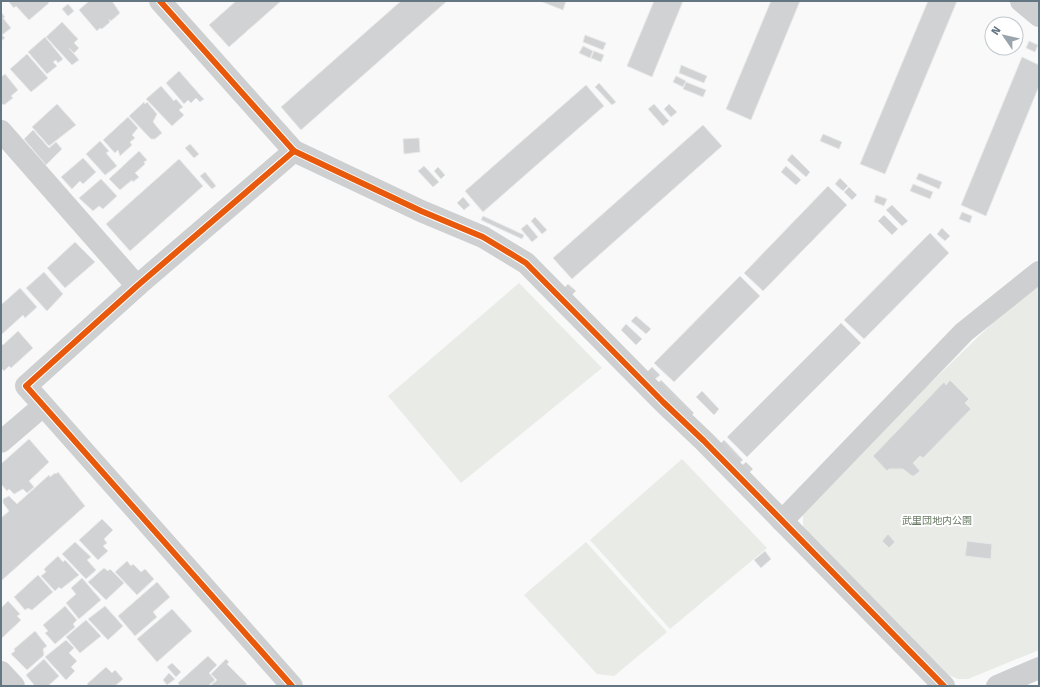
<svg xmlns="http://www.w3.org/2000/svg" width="1040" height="687" viewBox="0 0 1040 687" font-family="'Fira Sans','Noto Sans JP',sans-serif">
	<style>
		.green { fill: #e8ebe6 }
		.building { fill: #d0d2d3; stroke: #e8e8e8 }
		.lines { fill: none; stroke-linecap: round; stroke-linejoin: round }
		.minor { stroke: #cecfd0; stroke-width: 22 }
		.cycleway-casing { stroke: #fff; stroke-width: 8 }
		.cycleway { stroke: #e8590c; stroke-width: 6 }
		.labels { text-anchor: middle; stroke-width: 4; stroke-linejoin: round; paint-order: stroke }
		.park-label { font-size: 10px; fill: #687a64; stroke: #fff }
	</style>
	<rect width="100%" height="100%" fill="#f9f9f9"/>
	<g class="green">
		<polygon points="519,283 602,368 461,483 388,396"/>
		<polygon points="1039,283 1039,650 968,679 958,679 949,675 803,532 803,511 895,417 1004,312"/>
		<polygon points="682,459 767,548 670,629 590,540"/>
		<polygon points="586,542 667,632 614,676 597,674 524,595"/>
	</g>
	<g class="building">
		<polygon points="8,1 47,1 49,3 29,20 16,6 14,8"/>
		<polygon points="89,1 112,1 120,13 111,21 109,19 110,22 102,29 100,28 97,31 79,10"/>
		<polygon points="236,1 281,1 229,47 209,25"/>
		<polygon points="401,1 447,1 301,130 281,107"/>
		<polygon points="540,1 566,1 563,10"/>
		<polygon points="654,1 683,1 652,77 627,66"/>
		<polygon points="771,1 800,1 751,120 726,109"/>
		<polygon points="928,1 957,1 885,174 860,164"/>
		<polygon points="68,4 74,11 68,16 62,9"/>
		<polygon points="1,12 5,17 3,18 11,28 2,35 5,38 1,41"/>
		<polygon points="62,22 78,39 74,43 79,48 74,53 69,48 79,60 72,65 46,37"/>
		<polygon points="585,35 606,43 603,50 583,42"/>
		<polygon points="45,37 63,59 58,63 56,60 53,62 57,66 47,74 28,52"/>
		<polygon points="1029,41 1038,45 1035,52 1026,48"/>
		<polygon points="583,46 593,51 590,58 579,53"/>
		<polygon points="594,51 604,55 601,62 591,58"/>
		<polygon points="27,54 48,78 31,92 10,69"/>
		<polygon points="1022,57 1039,65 1039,86 986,216 961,205"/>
		<polygon points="681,65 707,76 704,83 679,73"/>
		<polygon points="179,71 200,95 204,99 200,102 196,98 191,103 188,100 184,104 166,83"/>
		<polygon points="5,74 18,90 11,96 13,98 4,105 3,104 1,105 1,77"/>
		<polygon points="676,76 686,81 683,87 673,82"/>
		<polygon points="686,82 706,90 703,97 683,89"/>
		<polygon points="599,83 616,102 612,105 595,87"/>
		<polygon points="586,85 604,106 483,212 465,191"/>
		<polygon points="161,86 174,101 176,99 183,107 179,110 184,115 172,126 146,99"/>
		<polygon points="144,102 145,104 147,102 157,114 153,122 162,133 155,139 151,139 129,116"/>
		<polygon points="57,104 76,125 49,146 32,127"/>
		<polygon points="654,104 669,121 663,126 648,109"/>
		<polygon points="669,104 677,112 671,117 664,109"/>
		<polygon points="128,117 138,128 132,135 135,138 130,142 132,145 120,156 118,150 115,153 103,140"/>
		<polygon points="703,125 722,146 572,279 553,258"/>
		<polygon points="33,130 49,148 56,142 62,149 46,165 24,139"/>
		<polygon points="823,134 842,142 839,149 820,141"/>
		<polygon points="419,138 420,152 404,154 403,139"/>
		<polygon points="100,141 109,151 106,153 117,166 105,175 86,154"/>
		<polygon points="190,144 199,154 194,158 185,148"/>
		<polygon points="139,151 147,160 144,162 145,164 135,173 139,177 133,182 132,180 120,190 109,179"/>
		<polygon points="792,154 810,172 806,177 787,160"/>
		<polygon points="83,158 96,172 83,184 80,181 72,189 61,177"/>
		<polygon points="179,159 203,186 130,251 106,224"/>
		<polygon points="424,166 439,182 433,187 418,171"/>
		<polygon points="786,166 801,180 796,185 781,172"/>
		<polygon points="438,167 445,175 441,179 434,171"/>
		<polygon points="205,172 216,186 212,189 200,176"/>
		<polygon points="919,173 942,182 939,189 916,179"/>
		<polygon points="840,178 848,186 843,191 835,184"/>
		<polygon points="101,179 117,196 103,209 99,206 93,211 79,198"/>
		<polygon points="913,184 933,192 930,199 910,191"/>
		<polygon points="828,186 847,205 763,291 744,273"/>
		<polygon points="849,187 857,195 852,200 844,192"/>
		<polygon points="876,195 887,199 884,206 874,202"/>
		<polygon points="463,197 470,205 464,210 457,203"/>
		<polygon points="892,205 908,221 902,226 886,210"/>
		<polygon points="962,212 972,216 970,223 959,219"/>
		<polygon points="884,215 898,229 892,235 878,221"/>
		<polygon points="483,216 524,235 522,239 481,220"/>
		<polygon points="535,217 547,230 542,234 531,221"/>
		<polygon points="527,224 538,237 532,242 521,229"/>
		<polygon points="942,228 950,236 945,241 937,234"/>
		<polygon points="930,233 949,253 864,339 844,320"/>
		<polygon points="75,242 95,262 65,288 47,268"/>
		<polygon points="44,272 63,294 47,311 26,288"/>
		<polygon points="740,276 760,296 674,382 654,363"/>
		<polygon points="568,284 576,291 571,296 563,289"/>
		<polygon points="20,288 37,307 25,318 23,315 1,335 1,305"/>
		<polygon points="636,316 651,329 646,334 631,321"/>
		<polygon points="841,323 861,343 747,457 727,437"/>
		<polygon points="626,324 642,339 636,345 621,330"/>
		<polygon points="18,331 33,348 11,368 9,366 4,371 1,368 1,343 3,345"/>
		<polygon points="652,367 660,375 654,380 646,373"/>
		<polygon points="661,380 694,413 691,416 658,383"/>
		<polygon points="950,380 969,399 965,403 971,409 923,458 920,456 913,463 920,471 914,476 912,476 903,469 889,469 887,471 873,456 944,382 946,385"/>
		<polygon points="702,391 719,409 714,415 696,397"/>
		<polygon points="29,439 49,462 29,481 34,487 27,493 23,489 14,494 9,489 7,491 1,484 1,464"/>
		<polygon points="724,440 743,460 737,465 718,446"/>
		<polygon points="746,462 753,469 748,474 740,467"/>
		<polygon points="58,472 85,506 1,581 1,518 9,511 3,503 3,499 9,496 17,504 49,475 50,477 55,473 56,474"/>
		<polygon points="102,519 113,530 104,539 107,543 103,546 108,551 98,560 79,540"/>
		<polygon points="888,534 895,542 889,548 882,541"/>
		<polygon points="967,541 992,544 991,559 965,556"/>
		<polygon points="75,542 91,557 87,560 96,570 86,579 62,554"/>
		<polygon points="765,551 771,559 761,568 754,560"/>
		<polygon points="58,556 63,562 65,560 79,575 61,589 59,587 55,591 41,576 46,572 44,569"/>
		<polygon points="127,561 131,566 133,564 141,572 145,569 154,579 137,595 115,572"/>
		<polygon points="104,568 108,571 110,569 124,583 106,600 88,582"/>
		<polygon points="38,575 53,592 32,610 28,608 25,610 14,597"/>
		<polygon points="82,578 101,600 79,619 66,603 76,594 71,588"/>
		<polygon points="157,582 170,597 153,612 157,617 135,636 118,616"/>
		<polygon points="8,601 20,614 17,616 21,620 1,639 1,608"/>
		<polygon points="65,606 77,620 73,624 75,627 55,644 45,633 48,631 43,625"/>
		<polygon points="105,606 123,626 108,640 88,619"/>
		<polygon points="172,609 192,631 157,662 137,639"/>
		<polygon points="86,620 101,636 80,653 66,637"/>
		<polygon points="35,631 47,646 43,649 44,655 27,670 11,654 15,651 14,649"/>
		<polygon points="66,640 74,648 69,653 77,661 71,667 75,671 66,680 45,657"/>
		<polygon points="208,656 217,665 209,673 215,680 208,686 180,686 178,683"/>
		<polygon points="44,659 59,676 48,686 35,686 26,675"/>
		<polygon points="226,659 229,662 227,664 247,684 244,686 210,686 217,680 211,674"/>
		<polygon points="172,663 181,672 176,677 167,667"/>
		<polygon points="106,667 112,673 115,670 123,679 115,686 89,686 87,684"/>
		<polygon points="169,673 175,679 167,685 163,680"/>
	</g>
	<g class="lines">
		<g class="minor">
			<polyline points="160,1 294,151 421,211 483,237 526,263 663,402 704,441 944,686"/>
			<polyline points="1021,1 1039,16"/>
			<polyline points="1,131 137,286"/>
			<polyline points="1,442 43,406"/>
			<polyline points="782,521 964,332 1039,272"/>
			<polyline points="1,672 14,686"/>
			<polyline points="292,686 26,386 137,286 294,151"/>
			<polyline points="997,686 1039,668"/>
		</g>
		<defs>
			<g id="cycleway">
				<polyline points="160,1 294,151 421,211 483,237 526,263 663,402 704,441 944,686"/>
				<polyline points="292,686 26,386 137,286 294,151"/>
			</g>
		</defs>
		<use href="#cycleway" class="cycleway-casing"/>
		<use href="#cycleway" class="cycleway"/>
	</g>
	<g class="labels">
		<g class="park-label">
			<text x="937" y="524">武里団地内公園</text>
		</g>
	</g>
	<rect width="1040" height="687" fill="none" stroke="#657683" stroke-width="4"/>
	<g transform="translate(1004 36) rotate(304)"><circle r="19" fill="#ffffff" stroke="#c1c8cd"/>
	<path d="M0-3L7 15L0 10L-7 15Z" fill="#99a4ac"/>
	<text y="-6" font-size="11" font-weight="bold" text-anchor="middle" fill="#657683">N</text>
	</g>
</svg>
